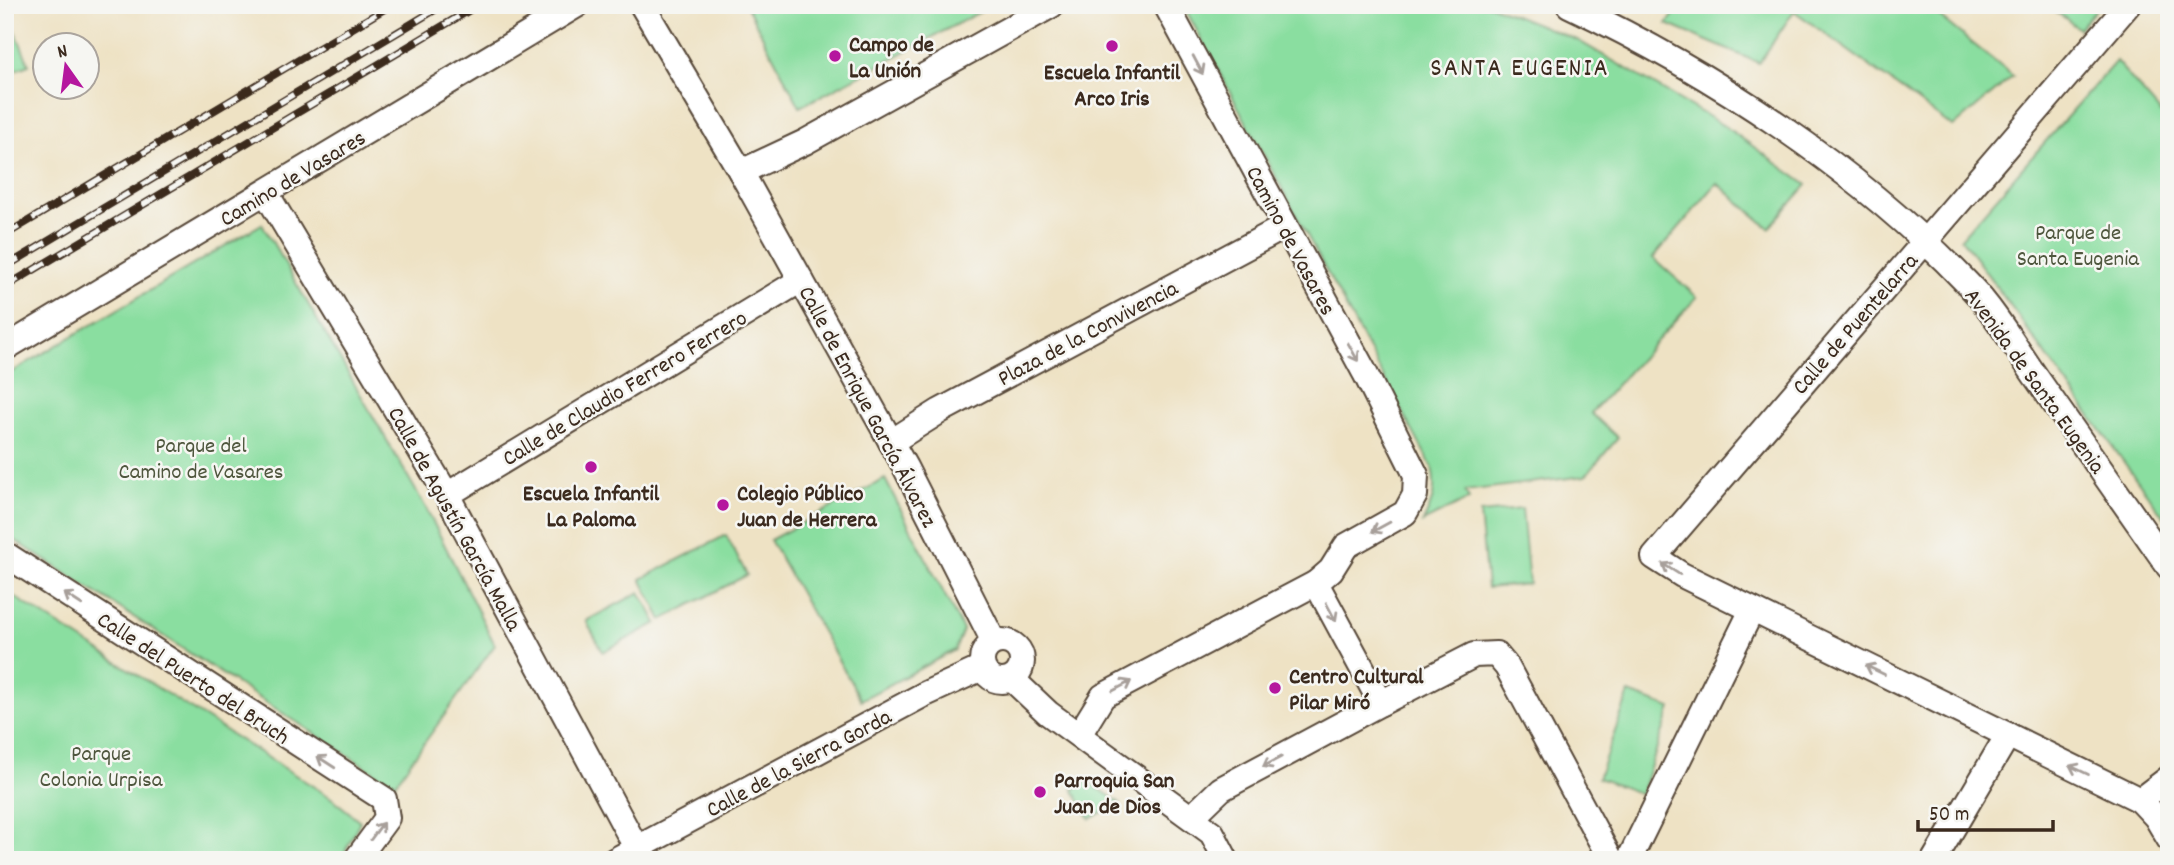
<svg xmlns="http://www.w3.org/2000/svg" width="2174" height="865" viewBox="0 0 2174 865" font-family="Dekko,sans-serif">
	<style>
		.green { fill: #8adea0; stroke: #62845f; stroke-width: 2 }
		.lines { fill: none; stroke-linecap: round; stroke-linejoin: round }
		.minor-casing { stroke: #564637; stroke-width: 28 }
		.minor { stroke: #fff; stroke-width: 24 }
		.rail-casing { stroke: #3b2a1e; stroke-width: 8 }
		.rail { stroke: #f6f6f2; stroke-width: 5; stroke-dasharray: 16; stroke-linecap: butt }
		.oneway { stroke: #a79f9a }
		.poi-dot { fill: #b5179e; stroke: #f6f6f2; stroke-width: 2.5 }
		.labels { text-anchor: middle; stroke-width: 5; stroke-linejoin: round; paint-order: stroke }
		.poi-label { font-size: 23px; font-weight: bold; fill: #3b2a1e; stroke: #f6f6f2; text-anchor: start }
		.street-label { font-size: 23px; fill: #3b2a1e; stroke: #f6f6f2 }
		.park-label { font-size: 23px; fill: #4f573e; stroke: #f6f6f2 }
		.quarter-label { font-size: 26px; letter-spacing: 2px; fill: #3b2a1e; stroke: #f6f6f2 }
	</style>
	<rect width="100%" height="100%" fill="#f6f6f2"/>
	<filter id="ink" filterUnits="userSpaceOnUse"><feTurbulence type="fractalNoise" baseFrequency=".0143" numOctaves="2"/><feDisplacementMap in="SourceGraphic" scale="14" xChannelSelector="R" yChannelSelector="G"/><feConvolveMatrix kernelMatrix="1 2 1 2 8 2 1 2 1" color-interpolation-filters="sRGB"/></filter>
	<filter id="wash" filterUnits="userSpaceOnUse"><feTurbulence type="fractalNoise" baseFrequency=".00686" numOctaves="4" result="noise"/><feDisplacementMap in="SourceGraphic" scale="28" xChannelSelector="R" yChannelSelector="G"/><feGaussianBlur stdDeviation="1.57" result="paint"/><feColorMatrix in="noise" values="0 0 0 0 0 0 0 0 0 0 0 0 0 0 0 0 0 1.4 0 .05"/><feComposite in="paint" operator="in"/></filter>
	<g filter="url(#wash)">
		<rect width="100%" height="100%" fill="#eee2c4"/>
		<g class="green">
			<polygon points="746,5 993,5 800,107"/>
			<path d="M 1183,5 L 1490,5 L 1577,40 L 1726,127 L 1807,185 L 1769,228 L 1717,183 L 1653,258 L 1697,297 L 1591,413 L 1618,438 L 1585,476 L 1465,491 L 1469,499 L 1423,522 C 1433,502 1437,489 1432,467 Z"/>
			<polygon points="1681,5 1925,5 2013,76 1953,127 1794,11 1759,63 1667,24"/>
			<polygon points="2048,5 2100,5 2079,29"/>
			<polygon points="9,15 29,65 5,74 5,16"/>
			<polygon points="2116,61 2169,122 2169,524 1961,238"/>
			<polygon points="262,224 426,508 495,645 394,785 5,534 5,376"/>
			<polygon points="885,479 963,630 955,650 861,700 770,540"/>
			<polygon points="1522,509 1529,584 1487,588 1480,513"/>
			<polygon points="726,535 747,575 662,620 641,579"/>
			<polygon points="5,591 330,797 360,821 341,860 5,860"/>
			<polygon points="640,592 657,623 603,652 586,621"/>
			<polygon points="1629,693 1671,708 1641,794 1598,778"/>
			<polygon points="1088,781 1120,803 1090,819 1073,789"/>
		</g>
	</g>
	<g filter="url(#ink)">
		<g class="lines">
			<defs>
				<g id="minor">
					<polyline points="642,5 741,172 905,467 994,642"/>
					<polyline points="1166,5 1365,373 1416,475 1415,495 1405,513 1346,546 1331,570 1316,583"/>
					<path d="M 1569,5 C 1713,73 1860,170 1970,286 C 1996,313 2016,349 2038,380 C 2082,442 2125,505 2169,567"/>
					<polyline points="2128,5 1654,557 1682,575 2140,800 2156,817 2169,839"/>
					<polyline points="741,172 805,142 1052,5"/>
					<polyline points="266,193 447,495 637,849"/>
					<polyline points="5,348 577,5"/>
					<polyline points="891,442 940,411 1284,227"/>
					<polyline points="447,495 801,280"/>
					<polyline points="5,554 384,799 387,818 356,860"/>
					<circle cx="1002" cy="661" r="20"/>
					<polyline points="1012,679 1048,713 1212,833 1226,860"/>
					<polyline points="1381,703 1474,655 1496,654 1507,667 1611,860"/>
					<polyline points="1079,735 1103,696 1316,583 1381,703 1221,789 1192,817"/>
					<polyline points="2140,800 2169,778"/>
					<polyline points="615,860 923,695 982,668"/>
					<polyline points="1629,860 1752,610"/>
					<polyline points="1934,860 2008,735"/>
				</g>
			</defs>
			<use href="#minor" class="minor-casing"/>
			<use href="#minor" class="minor"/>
			<defs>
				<g id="rail">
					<polyline points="5,235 391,5"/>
					<polyline points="5,267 443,5"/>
					<polyline points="5,287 478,5"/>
				</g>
			</defs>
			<use href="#rail" class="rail-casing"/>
			<use href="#rail" class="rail"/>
		</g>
		<defs><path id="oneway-shaft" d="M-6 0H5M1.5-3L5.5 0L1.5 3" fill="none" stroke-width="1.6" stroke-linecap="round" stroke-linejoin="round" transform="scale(1.75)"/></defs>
		<g class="oneway">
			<use href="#oneway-shaft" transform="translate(1198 65) rotate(62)"/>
			<use href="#oneway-shaft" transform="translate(1353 352) rotate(61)"/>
			<use href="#oneway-shaft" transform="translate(1381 527) rotate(151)"/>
			<use href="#oneway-shaft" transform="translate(1671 569) rotate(-148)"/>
			<use href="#oneway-shaft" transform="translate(73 599) rotate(-147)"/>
			<use href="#oneway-shaft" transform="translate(1331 612) rotate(62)"/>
			<use href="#oneway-shaft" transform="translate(1875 670) rotate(-154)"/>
			<use href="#oneway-shaft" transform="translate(1122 686) rotate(-28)"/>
			<use href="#oneway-shaft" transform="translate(326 762) rotate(-147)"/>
			<use href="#oneway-shaft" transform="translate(1272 762) rotate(152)"/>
			<use href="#oneway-shaft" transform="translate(2079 770) rotate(-154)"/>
			<use href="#oneway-shaft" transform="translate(377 831) rotate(-54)"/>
		</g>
	</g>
	<g class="poi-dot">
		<circle cx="1112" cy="46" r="7"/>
		<circle cx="835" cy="56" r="7"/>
		<circle cx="591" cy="467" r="7"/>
		<circle cx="723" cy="505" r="7"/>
		<circle cx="1275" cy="688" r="7"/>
		<circle cx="1040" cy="792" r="7"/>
	</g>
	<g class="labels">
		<g class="poi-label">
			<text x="849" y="51">Campo de<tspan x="849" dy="26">La Unión</tspan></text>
			<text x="1112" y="79" text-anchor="middle">Escuela Infantil<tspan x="1112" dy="26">Arco Iris</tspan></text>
			<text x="591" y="500" text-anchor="middle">Escuela Infantil<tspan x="591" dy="26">La Paloma</tspan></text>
			<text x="737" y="500">Colegio Público<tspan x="737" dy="26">Juan de Herrera</tspan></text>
			<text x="1289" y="683">Centro Cultural<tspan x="1289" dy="26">Pilar Miró</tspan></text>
			<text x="1054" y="787">Parroquia San<tspan x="1054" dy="26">Juan de Dios</tspan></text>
		</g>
		<g class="street-label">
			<text transform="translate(292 177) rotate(-31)" y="8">Camino de Vasares</text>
			<text transform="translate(1292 240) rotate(62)" y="8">Camino de Vasares</text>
			<text transform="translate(1854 323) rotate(-49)" y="8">Calle de Puentelarra</text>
			<text transform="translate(1087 332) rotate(-28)" y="8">Plaza de la Convivencia</text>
			<text transform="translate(2036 380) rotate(54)" y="8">Avenida de Santa Eugenia</text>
			<text transform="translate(624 387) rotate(-31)" y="8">Calle de Claudio Ferrero Ferrero</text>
			<text transform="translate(869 406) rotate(62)" y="8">Calle de Enrique García Álvarez</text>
			<text transform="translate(456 518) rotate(61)" y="8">Calle de Agustín García Malla</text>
			<text transform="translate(194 677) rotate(33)" y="8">Calle del Puerto del Bruch</text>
			<text transform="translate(798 762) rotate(-28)" y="8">Calle de la Sierra Gorda</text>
		</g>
		<g class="park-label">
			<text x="2078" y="239">Parque de<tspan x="2078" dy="26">Santa Eugenia</tspan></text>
			<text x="201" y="452">Parque del<tspan x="201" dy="26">Camino de Vasares</tspan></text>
			<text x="101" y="760">Parque<tspan x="101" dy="26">Colonia Urpisa</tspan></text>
		</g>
		<g class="quarter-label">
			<text x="1520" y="75">SANTA EUGENIA</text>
		</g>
	</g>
	<rect width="2174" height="865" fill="none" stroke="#f6f6f2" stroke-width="28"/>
	<g transform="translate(66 66) rotate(346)"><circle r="33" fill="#f6f6f2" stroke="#aba49d" stroke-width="2"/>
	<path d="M0-5L12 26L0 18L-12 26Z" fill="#b5179e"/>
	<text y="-10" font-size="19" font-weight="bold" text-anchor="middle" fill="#3b2a1e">N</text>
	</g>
	<path d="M1918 820v10h135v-10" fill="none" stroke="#3b2a1e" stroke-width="3.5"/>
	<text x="1929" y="820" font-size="21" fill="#3b2a1e" stroke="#f6f6f2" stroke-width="5" paint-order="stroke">50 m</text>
</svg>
